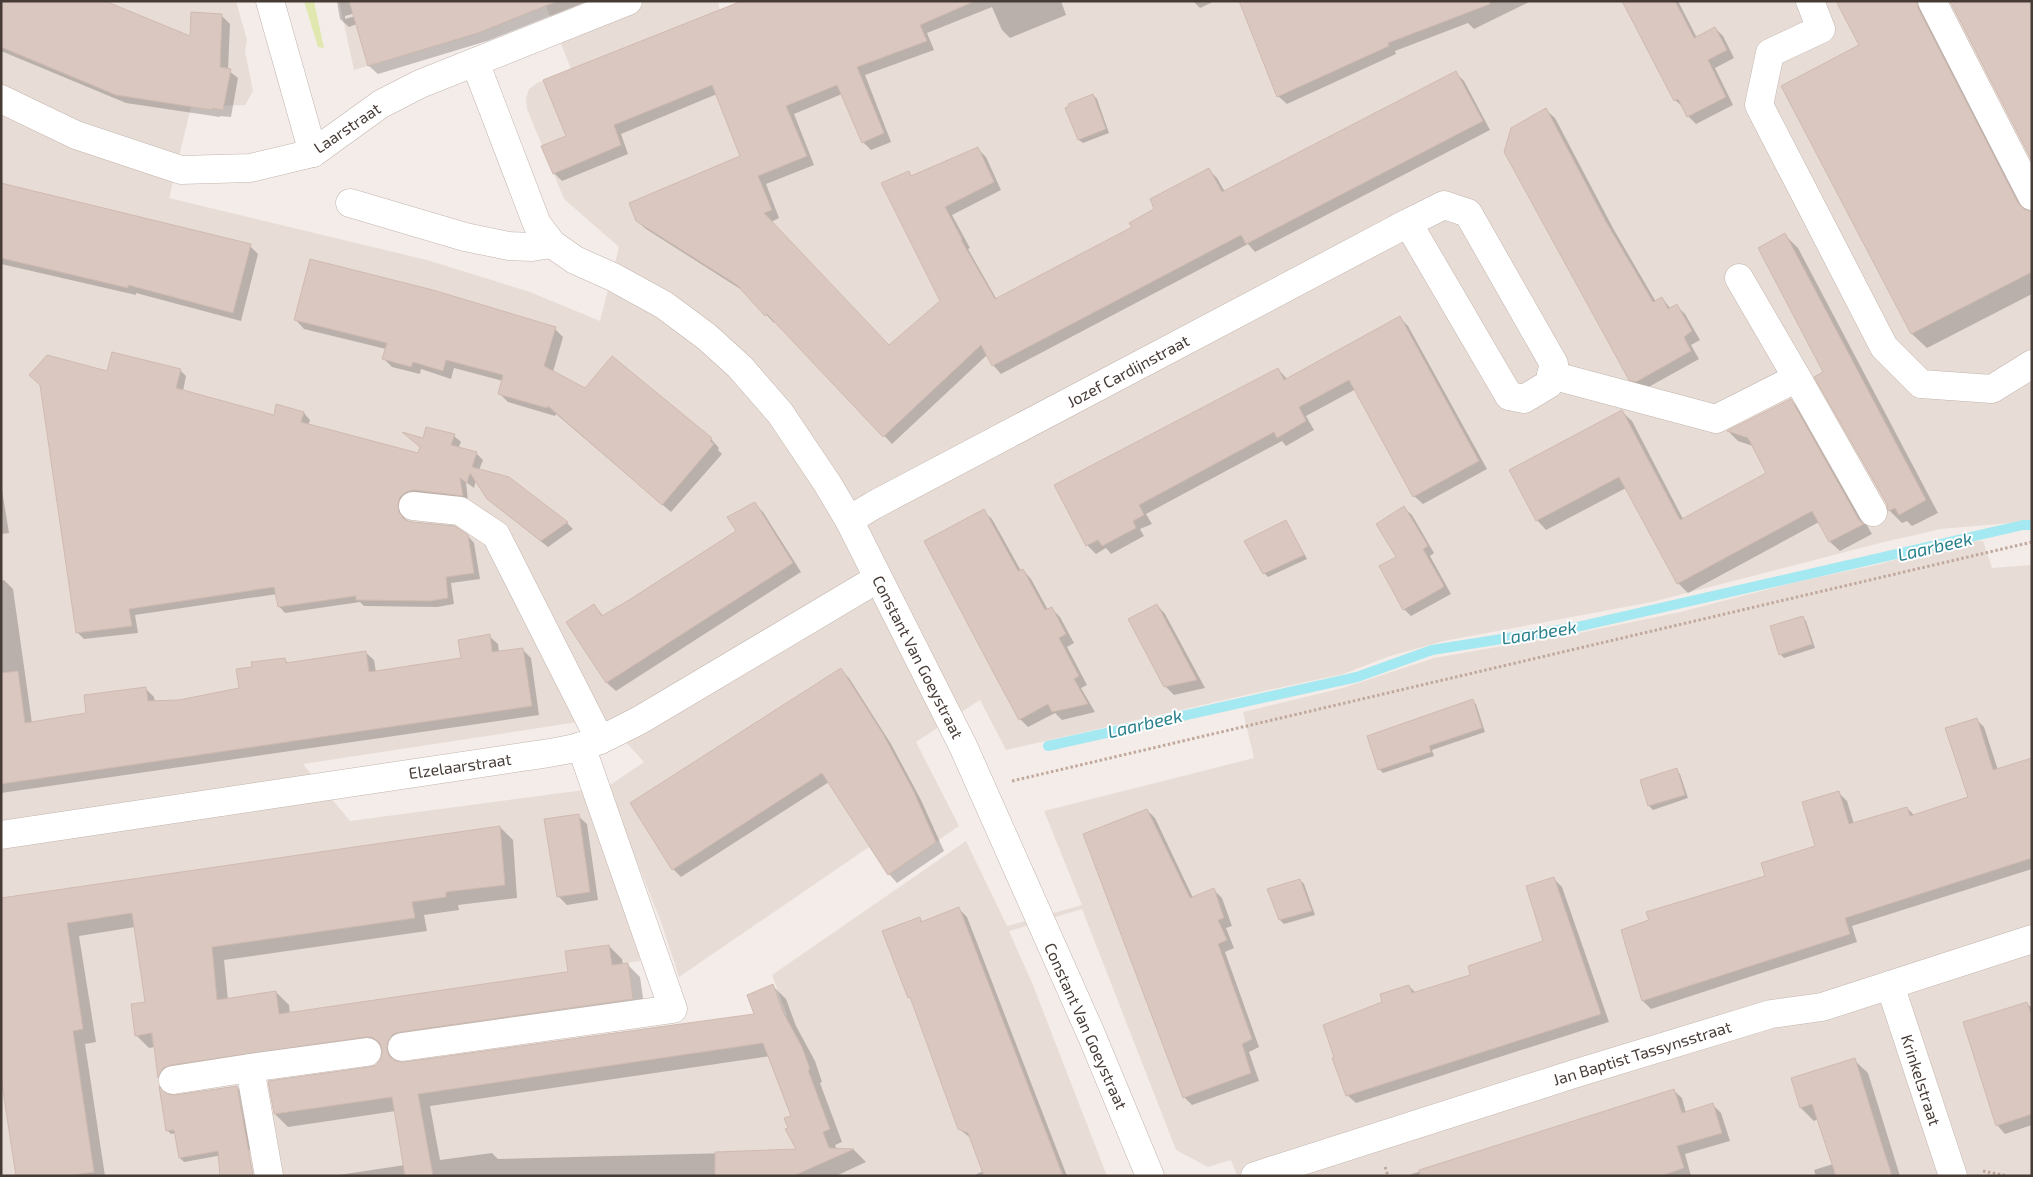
<svg xmlns="http://www.w3.org/2000/svg" width="2033" height="1177" viewBox="0 0 2033 1177" font-family="'Exo 2',sans-serif">
	<style>
		.residential { fill: #e8ddd6 }
		.green { fill: #e0e8b0 }
		.shadow { fill: #0003; fill-rule: evenodd }
		.lines { fill: none; stroke-linecap: round; stroke-linejoin: round }
		.stream { stroke: #a4e9f1; stroke-width: 10 }
		.building { fill: #d9c7c0; stroke: #d0bab0 }
		.minor-casing { stroke: #c2b4ad; stroke-width: 29 }
		.path { stroke: #c1a89b; stroke-width: 3; stroke-dasharray: 2.5 2.5; stroke-linecap: butt }
		.minor { stroke: #fff; stroke-width: 28 }
		.labels { text-anchor: middle; stroke-width: 4; stroke-linejoin: round; paint-order: stroke }
		.street-label { font-size: 16px; fill: #473b36; stroke: #fff }
		.water-label { font-size: 18px; font-style: italic; fill: #27808b; stroke: #fff }
	</style>
	<rect width="100%" height="100%" fill="#f4ece8"/>
	<polygon class="residential" points="1,1 236,1 247,40 245,51 253,91 245,105 191,107 169,198 427,260 530,292 600,321 619,247 564,199 527,109 526,99 529,89 537,83 571,69 546,6 477,34 354,70 339,1 718,1 720,10 742,1 2032,1 2032,521 1941,529 1880,543 1652,602 1444,641 1390,656 1343,674 1246,695 1006,750 980,700 916,742 959,826 888,875 869,847 679,977 661,922 607,787 644,762 601,715 578,722 303,764 350,821 584,790 636,929 640,961 151,1034 166,1130 514,1079 714,1044 787,1015 772,975 966,841 1007,926 1082,905 1044,811 1254,758 1243,712 1343,688 1434,658 1584,632 1680,612 1800,581 1881,564 1955,542 1983,541 1992,568 2032,565 2032,1176 1237,1176 1231,1160 1208,1167 1176,1150 1082,909 1009,931 1033,985 1107,1176 1,1176"/>
	<polygon class="green" points="304,1 314,1 324,48 318,47"/>
	<g class="shadow">
		<polygon points="1,1 191,38 221,15 230,24 228,70 238,78 231,117 220,116 220,117 126,103 1,51"/>
		<path d="M 337,1 L 588,1 L 487,41 L 378,74 L 369,66 L 357,24 L 349,27 L 340,19 ZM 359,12 L 359,15 L 345,19 L 345,16 Z"/>
		<polygon points="744,1 1061,1 1066,15 1010,38 1002,30 992,7 927,33 934,50 865,75 891,142 871,150 863,142 842,94 794,114 814,165 766,184 779,218 771,222 889,346 942,301 908,173 912,176 978,149 986,157 1001,190 952,215 970,248 968,249 997,300 1133,228 1209,170 1217,178 1225,192 1456,73 1464,81 1490,130 1255,252 1248,244 1001,374 993,365 987,355 892,444 776,321 774,323 745,292 646,229 637,221 742,156 717,94 621,134 628,154 562,181 554,173 567,137"/>
		<polygon points="1193,1 1215,1 1200,8"/>
		<polygon points="1431,1 1531,1 1474,29 1468,23 1395,51 1396,54 1287,104 1278,96"/>
		<polygon points="1627,1 1678,1 1697,38 1715,28 1723,36 1734,58 1715,68 1733,105 1696,124 1688,116 1684,108 1675,100"/>
		<polygon points="1837,1 1919,1 1939,36 2029,212 2032,213 2032,294 1927,348 1912,334 1782,87 1861,46"/>
		<polygon points="1093,95 1097,99 1109,133 1083,143 1079,140"/>
		<polygon points="1546,110 1555,118 1614,230 1656,302 1662,298 1671,309 1677,306 1685,314 1700,340 1691,345 1699,359 1645,389 1639,388 1630,379"/>
		<polygon points="1,184 250,246 258,254 241,321 136,293 136,295 1,264"/>
		<polygon points="1785,235 1798,248 1938,513 1912,526 1907,521 1902,523 1890,511"/>
		<polygon points="1400,318 1408,326 1487,469 1423,504 1414,496 1356,389 1306,416 1314,430 1286,446 1282,441 1146,514 1152,524 1140,529 1144,536 1111,554 1106,548 1096,554 1087,545 1278,369 1287,379"/>
		<polygon points="296,320 555,329 563,337 553,372 585,390 711,439 719,448 718,450 722,454 671,512 556,414 555,416 508,402 500,394 503,381 454,368 451,379 421,369 420,374 392,367 384,359 386,349 304,329"/>
		<polygon points="180,370 186,376 183,391 275,417 277,406 304,413 310,420 308,426 419,455 421,448 406,434 424,439 454,436 461,442 458,449 476,453 483,460 479,470 567,523 573,529 548,547 495,505 476,480 474,488 466,482 468,502 404,511 405,521 468,536 474,543 480,579 451,583 454,604 437,607 364,606 360,602 285,613 279,606 277,594 135,615 138,633 84,639 78,633 108,373"/>
		<polygon points="1791,400 1800,410 1872,534 1840,551 1830,542 1819,522 1688,593 1678,583 1626,488 1546,530 1537,520 1622,412 1632,421 1683,519 1768,474 1753,446 1738,441 1729,432"/>
		<polygon points="1,484 9,533 1,534"/>
		<polygon points="754,504 763,512 801,572 616,691 607,683 568,622 594,605 604,617 737,531"/>
		<polygon points="1404,508 1412,515 1434,553 1430,556 1451,594 1411,616 1404,609 1397,558"/>
		<polygon points="983,511 992,519 1021,571 1023,570 1031,579 1048,610 1051,608 1060,617 1074,643 1067,647 1087,685 1081,688 1095,712 1062,720 1055,713 1028,727 1020,719"/>
		<polygon points="1285,522 1289,526 1307,559 1268,577 1264,573"/>
		<polygon points="4,580 13,589 32,723 88,714 146,689 154,697 155,702 180,701 240,689 284,659 289,664 365,652 374,660 376,672 462,659 489,636 498,644 499,653 522,649 531,658 539,715 1,793 1,581"/>
		<polygon points="1157,605 1165,614 1205,688 1174,695 1165,686"/>
		<polygon points="1802,617 1806,621 1815,648 1784,658 1780,654"/>
		<polygon points="840,670 849,678 891,744 921,800 944,851 897,883 889,874 829,782 681,877 673,869"/>
		<polygon points="1472,701 1476,704 1485,732 1432,750 1434,756 1383,773 1379,769"/>
		<polygon points="1976,719 1984,727 1998,770 2032,760 2032,869 1852,926 1857,942 1651,1009 1643,1001 1622,930 1767,877 1817,847 1839,793 1847,801 1854,824 1907,808 1915,816 1969,797"/>
		<polygon points="1676,770 1680,774 1688,798 1653,810 1649,806"/>
		<polygon points="1147,810 1155,818 1193,898 1214,890 1222,898 1232,926 1226,928 1234,948 1225,952 1259,1047 1249,1052 1259,1081 1192,1105 1184,1097"/>
		<polygon points="578,816 587,824 598,900 567,905 558,896"/>
		<path d="M 500,827 L 513,840 L 517,898 L 458,905 L 459,910 L 424,915 L 427,931 L 224,960 L 228,1000 L 276,992 L 289,1005 L 290,1014 L 567,973 L 609,946 L 622,959 L 623,965 L 627,964 L 640,977 L 645,1012 L 400,1054 L 399,1063 L 755,1015 L 773,986 L 786,999 L 796,1026 L 815,1061 L 822,1082 L 820,1083 L 842,1142 L 835,1145 L 837,1150 L 854,1150 L 866,1162 L 836,1176 L 332,1176 L 405,1165 L 396,1111 L 288,1127 L 275,1114 L 377,1066 L 382,1059 L 384,1050 L 379,1049 L 171,1090 L 159,1077 L 155,1047 L 149,1048 L 136,1035 L 146,1003 L 135,927 L 79,936 L 96,1042 L 85,1044 L 105,1176 L 17,1176 L 1,899 ZM 770,1056 L 792,1116 L 789,1129 L 798,1151 L 498,1159 L 492,1153 L 440,1160 L 430,1106 Z"/>
		<polygon points="1554,879 1562,887 1609,1022 1356,1103 1347,1095 1409,986 1416,993 1472,975 1545,941"/>
		<polygon points="1300,880 1304,884 1315,915 1284,924 1280,920 1269,890"/>
		<polygon points="959,909 967,917 1067,1176 973,1176 983,1171 972,1139 959,1129 913,1001 909,997 919,918 923,922"/>
		<polygon points="2026,1003 2032,1008 2032,1125 2005,1134 1997,1125"/>
		<polygon points="1854,1060 1868,1073 1900,1176 1816,1176 1814,1170 1833,1164 1818,1119 1814,1121 1801,1108"/>
		<polygon points="237,1087 241,1091 251,1150 184,1162 180,1158 176,1133 171,1134 167,1130 167,1096 175,1097"/>
		<polygon points="1673,1090 1682,1098 1686,1113 1713,1105 1721,1113 1730,1141 1685,1154 1691,1176 1406,1176"/>
	</g>
	<g class="lines">
		<polyline class="stream" points="1048,746 1357,677 1432,650 1577,627 2023,525 2032,525"/>
	</g>
	<g class="building">
		<polygon points="1,1 105,1 190,36 191,12 222,14 220,67 231,69 223,110 212,108 212,110 116,95 1,47"/>
		<polygon points="349,1 555,1 555,2 478,33 368,66"/>
		<polygon points="742,1 975,1 920,25 927,41 857,67 884,133 862,143 837,85 786,106 807,156 758,176 772,210 764,213 889,345 940,301 881,183 909,171 911,176 978,147 994,182 945,207 962,239 961,240 995,299 1132,227 1129,223 1154,209 1150,199 1209,168 1222,192 1456,71 1483,121 1246,244 1241,235 992,366 981,345 883,437 767,314 765,316 737,285 636,221 629,203 740,156 712,85 614,125 621,145 553,174 541,146 566,136 543,80"/>
		<polygon points="1239,1 1489,1 1490,4 1388,43 1389,46 1277,97"/>
		<polygon points="1622,1 1675,1 1694,38 1715,27 1727,50 1708,60 1726,97 1687,117 1678,99 1674,101"/>
		<polygon points="1836,1 1917,1 1918,8 2018,203 2024,209 2032,212 2032,272 1911,334 1781,86 1859,45"/>
		<polygon points="1950,1 2032,1 2032,161"/>
		<polygon points="1093,94 1106,129 1078,140 1065,108 1069,106 1068,104"/>
		<polygon points="1546,108 1605,220 1653,302 1662,297 1668,309 1677,304 1692,331 1684,337 1691,351 1636,382 1629,380 1504,152 1511,128"/>
		<polygon points="1,183 251,244 233,313 128,285 128,288 1,258"/>
		<polygon points="1785,233 1926,500 1899,515 1895,508 1888,511 1887,504 1814,377 1823,372 1758,248"/>
		<polygon points="310,259 433,290 556,327 544,366 585,388 612,356 712,438 710,441 714,444 662,505 548,406 547,408 498,394 503,375 446,360 443,371 413,362 411,367 382,359 387,343 294,320"/>
		<polygon points="1400,316 1479,461 1413,497 1349,380 1299,407 1306,421 1277,438 1274,432 1139,505 1144,515 1133,521 1136,528 1102,546 1098,540 1086,546 1054,485 1278,368 1284,380"/>
		<polygon points="112,352 181,369 176,388 274,415 276,404 304,412 301,422 418,453 420,447 402,432 423,438 426,427 455,434 451,445 477,452 472,467 509,477 568,522 541,541 487,499 470,473 467,483 460,478 463,496 414,490 406,492 400,497 398,504 399,512 404,519 411,522 455,526 468,535 474,573 446,577 448,598 430,601 356,600 356,596 278,607 274,587 129,609 132,626 76,633 40,385 29,375 47,355 107,371"/>
		<polygon points="1791,399 1859,520 1864,524 1829,542 1812,511 1677,584 1619,477 1536,521 1509,470 1622,410 1680,520 1766,473 1748,438 1727,431"/>
		<polygon points="755,502 793,563 606,683 566,622 594,604 602,616 629,600 736,531 727,517"/>
		<polygon points="1404,506 1428,546 1423,549 1444,586 1442,588 1403,610 1379,566 1396,557 1376,524"/>
		<polygon points="984,509 1018,571 1023,569 1045,610 1052,607 1066,634 1059,638 1079,676 1074,679 1088,704 1052,712 1048,704 1019,720 992,670 924,541"/>
		<polygon points="1286,520 1304,555 1263,574 1244,541"/>
		<polygon points="1157,604 1197,680 1164,687 1128,619"/>
		<polygon points="1803,616 1812,644 1779,655 1770,626"/>
		<polygon points="490,634 492,652 523,648 532,706 1,784 1,673 18,671 25,723 86,713 84,695 146,687 148,701 179,700 239,688 236,669 252,667 251,662 285,658 286,663 366,651 369,672 461,658 458,640"/>
		<polygon points="841,668 883,734 913,790 936,842 888,875 822,773 672,870 630,803"/>
		<polygon points="1473,699 1482,728 1429,746 1431,752 1378,770 1367,736"/>
		<polygon points="1977,718 1993,770 2032,758 2032,858 1845,918 1850,934 1642,1001 1621,930 1649,920 1646,912 1765,876 1761,863 1815,846 1802,802 1839,791 1849,824 1907,807 1910,816 1968,797 1945,728"/>
		<polygon points="1677,768 1685,795 1648,806 1640,780"/>
		<polygon points="1147,809 1190,898 1214,888 1224,918 1218,920 1227,940 1218,944 1252,1039 1242,1044 1251,1073 1183,1098 1083,834"/>
		<polygon points="579,814 590,892 557,897 544,819"/>
		<polygon points="500,826 505,885 446,892 446,897 412,902 415,918 212,947 217,1000 276,991 279,1014 566,972 568,972 565,951 609,945 612,965 628,963 633,999 400,1032 393,1034 388,1041 387,1049 389,1056 396,1061 404,1062 754,1014 747,995 773,984 783,1012 802,1047 810,1069 808,1070 830,1129 823,1132 829,1148 854,1149 793,1176 715,1176 715,1152 796,1149 785,1129 788,1128 784,1118 791,1116 763,1043 418,1094 433,1176 405,1176 392,1097 274,1114 268,1081 369,1067 376,1065 381,1058 382,1050 380,1043 372,1037 365,1037 171,1065 163,1068 158,1078 152,1033 135,1036 131,1004 145,1002 132,913 67,923 83,1029 73,1031 94,1172 66,1176 16,1176 1,1078 1,898"/>
		<polygon points="1554,877 1601,1014 1346,1096 1332,1058 1334,1057 1323,1025 1382,1002 1380,994 1409,985 1412,993 1470,975 1468,966 1543,941 1526,886"/>
		<polygon points="1300,879 1312,911 1279,920 1267,889"/>
		<polygon points="959,907 1017,1057 1063,1176 984,1176 968,1133 958,1129 910,997 908,998 882,931 920,917 921,922"/>
		<polygon points="2027,1002 2032,1017 2032,1114 1996,1126 1963,1022"/>
		<polygon points="1855,1058 1881,1142 1892,1176 1836,1176 1812,1104 1800,1108 1791,1078"/>
		<polygon points="159,1086 167,1094 175,1095 237,1086 253,1176 220,1176 218,1151 179,1158 174,1130 166,1131"/>
		<polygon points="1674,1089 1682,1113 1713,1103 1722,1133 1677,1146 1684,1168 1661,1176 1420,1176 1419,1170"/>
	</g>
	<g class="lines">
		<defs>
			<g id="minor">
				<polyline points="270,1 313,153"/>
				<polyline points="1810,1 1821,29 1770,53 1759,105 1884,347 1921,384 1992,389 2032,364"/>
				<polyline points="1932,1 2032,196"/>
				<polyline points="475,62 537,224 552,244 575,260 613,277 664,305 707,337 740,367 780,413 827,483 849,520 963,746 1091,1034 1150,1176"/>
				<polyline points="1,99 76,135 181,170 250,168 313,153 381,104 420,84 628,1"/>
				<polyline points="350,203 465,237 509,246 532,247 552,244"/>
				<polyline points="1739,278 1797,378"/>
				<polyline points="1551,375 1716,419 1797,378 1873,512"/>
				<polyline points="413,506 460,511 496,535 600,740"/>
				<polyline points="849,520 874,505 1408,223 1444,205 1468,213 1554,364 1549,384 1524,399 1509,396 1408,223"/>
				<path d="M 1,835 L 522,757 C 549,753 577,750 602,739 C 615,733 628,726 640,720 L 877,579"/>
				<polyline points="1890,985 1953,1176"/>
				<polyline points="402,1047 673,1009 581,746"/>
				<polyline points="250,1068 367,1052"/>
				<polyline points="173,1080 250,1068 269,1176"/>
				<polyline points="1255,1176 1577,1073 1771,1014 1822,1007 2032,939"/>
			</g>
		</defs>
		<use href="#minor" class="minor-casing"/>
		<g class="path">
			<polyline points="1012,781 2032,542"/>
			<polyline points="1385,1167 1388,1176"/>
			<polyline points="1983,1171 2007,1176"/>
		</g>
		<use href="#minor" class="minor"/>
	</g>
	<g class="labels">
		<g class="street-label">
			<text transform="translate(347 128) rotate(-34)" y="6">Laarstraat</text>
			<text transform="translate(1128 371) rotate(-28)" y="6">Jozef Cardijnstraat</text>
			<text transform="translate(918 657) rotate(63)" y="6">Constant Van Goeystraat</text>
			<text transform="translate(460 766) rotate(-8)" y="6">Elzelaarstraat</text>
			<text transform="translate(1086 1026) rotate(66)" y="6">Constant Van Goeystraat</text>
			<text transform="translate(1642 1053) rotate(-17)" y="6">Jan Baptist Tassynsstraat</text>
			<text transform="translate(1921 1080) rotate(72)" y="6">Krinkelstraat</text>
		</g>
		<g class="water-label">
			<text transform="translate(1935 547) rotate(-13)" y="6">Laarbeek</text>
			<text transform="translate(1539 633) rotate(-9)" y="6">Laarbeek</text>
			<text transform="translate(1145 724) rotate(-13)" y="6">Laarbeek</text>
		</g>
	</g>
	<rect width="2033" height="1177" fill="none" stroke="#473b36" stroke-width="5"/>
</svg>
